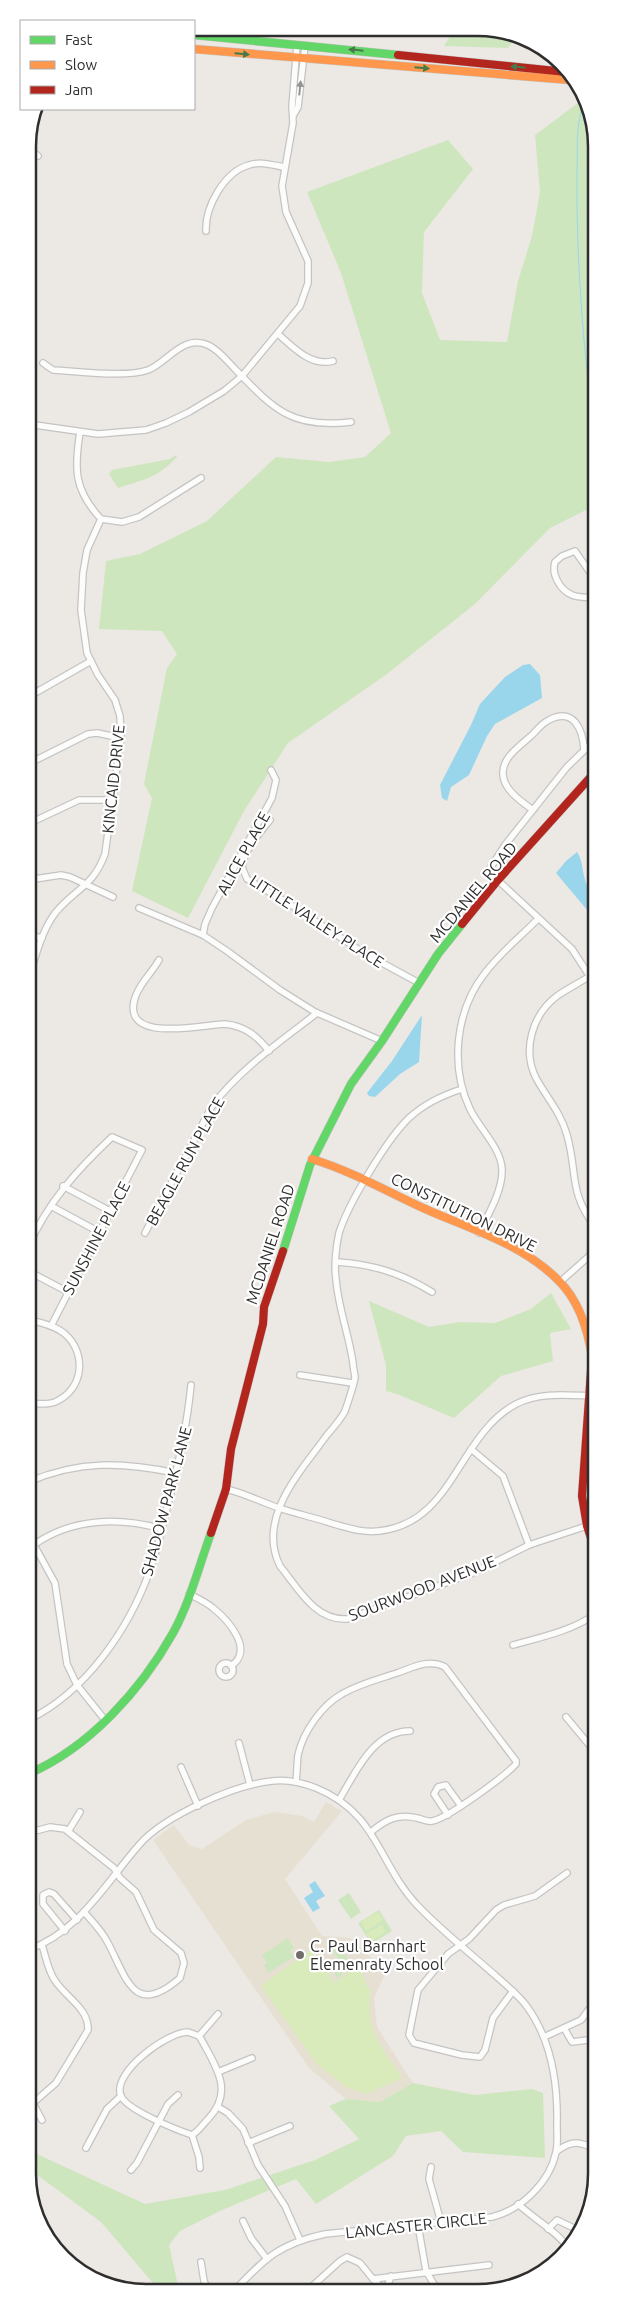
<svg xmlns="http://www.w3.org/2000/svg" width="624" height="2320" viewBox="0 0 624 2320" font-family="Ubuntu,sans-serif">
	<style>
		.education { fill: #e6e0d3 }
		.green { fill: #cee6be }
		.pitch { fill: #d9eabb }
		.water { fill: #99d6ec }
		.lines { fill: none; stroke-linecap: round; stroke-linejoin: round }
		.stream { stroke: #99d6ec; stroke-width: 1 }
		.street-casing { stroke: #c5c4c5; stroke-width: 8 }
		.fast-casing { stroke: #c5c4c5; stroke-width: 9 }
		.slow-casing { stroke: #c5c4c5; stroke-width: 9 }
		.jam-casing { stroke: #c5c4c5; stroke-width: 9 }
		.street { stroke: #fcfcfb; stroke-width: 5.5 }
		.fast { stroke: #63d668; stroke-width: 8 }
		.slow { stroke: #ff974d; stroke-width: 8 }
		.jam { stroke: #b3261e; stroke-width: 8 }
		.oneway { fill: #467a48 }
		.oneway2 { fill: #959594 }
		.poi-dot { fill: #706f6e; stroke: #fff; stroke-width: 2 }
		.labels { text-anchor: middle; stroke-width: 4.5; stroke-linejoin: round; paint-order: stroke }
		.street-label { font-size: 16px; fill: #2e2e2e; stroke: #fff }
		.poi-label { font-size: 16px; fill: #2e2e2e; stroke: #fff; text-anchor: start }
		.rim { fill: none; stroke: #2e2e2e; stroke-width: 2.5 }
	</style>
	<rect width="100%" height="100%" fill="#ece8e4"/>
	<polygon class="education" points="326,1802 342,1811 285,1879 322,1936 350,1938 386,1972 374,1998 377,2027 413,2083 380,2102 346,2099 309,2068 153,1840 174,1825 189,1845 202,1849 246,1820 274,1812 302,1816 314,1822"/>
	<g class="green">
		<polygon points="454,30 501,30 515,37 508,48 444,46"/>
		<polygon points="578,103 582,103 595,131 596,505 550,528 475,604 387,674 288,743 244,811 188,918 132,891 152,798 144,784 167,668 177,654 162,631 99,629 106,561 140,554 207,521 276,457 329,462 365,457 391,433 341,273 307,192 448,140 473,169 424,232 422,293 440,340 507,342 518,281 532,236 540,192 535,135"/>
		<path d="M 176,455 L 177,457 C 156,479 145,479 118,488 L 109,474 L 112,470 L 170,459 Z"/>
		<polygon points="596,837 596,874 589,843"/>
		<polygon points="551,1293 571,1329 550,1333 553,1361 501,1376 454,1418 397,1394 386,1391 386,1365 369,1301 429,1327 460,1322 495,1323 531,1309"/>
		<path d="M 28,1587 C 35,1600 36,1637 28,1649 Z"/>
		<polygon points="349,1893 361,1912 351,1919 338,1900"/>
		<polygon points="379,1910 392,1931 371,1944 358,1923"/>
		<polygon points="288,1938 294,1948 290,1951 294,1957 268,1973 264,1965 267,1963 262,1955"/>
		<polygon points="331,1941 335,1941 348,1959 341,1976 338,1978 334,1973 340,1961 328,1944"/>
		<polygon points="413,2083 474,2095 532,2089 543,2093 545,2158 463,2152 441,2131 406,2136 393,2156 316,2204 296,2179 222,2210 180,2231 169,2245 179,2290 159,2290 101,2222 29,2169 29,2144 39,2155 145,2204 225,2190 315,2160 359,2139 329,2106 346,2099 380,2102"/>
	</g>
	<g class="pitch">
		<polygon points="378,1912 383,1920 366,1931 361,1922"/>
		<polygon points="382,1925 386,1932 371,1942 366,1934"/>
		<path d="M 310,1950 L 335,1983 L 357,1966 L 364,1977 L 367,1987 L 371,1989 C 364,2030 381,2046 402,2078 L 367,2094 L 346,2087 L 317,2064 L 261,1986 Z"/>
	</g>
	<g class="water">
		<polygon points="28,312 35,316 35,329 28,331"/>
		<polygon points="530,664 540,675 542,698 495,724 487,736 469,775 451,787 447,801 442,798 440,785 471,725 480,704 505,677 523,665"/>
		<path d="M 577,852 C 582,859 582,867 584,876 C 587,890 596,900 596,915 L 593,917 L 556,873 L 566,861 Z"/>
		<polygon points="422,1015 419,1062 400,1074 375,1097 369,1096 367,1093 392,1061"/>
		<polygon points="315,1881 325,1896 316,1901 320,1908 313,1912 304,1898 313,1892 309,1885"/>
	</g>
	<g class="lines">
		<path class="stream" d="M 583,106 C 575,127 578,152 577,174 C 576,265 584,357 596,447"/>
		<defs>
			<g id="street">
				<polyline points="293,116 298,107 305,46"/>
				<polyline points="28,148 38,156"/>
				<path d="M 206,231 C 205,207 224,172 249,165 C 261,161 272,165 284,167"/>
				<path d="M 278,334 C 293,347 311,367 333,361"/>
				<path d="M 43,363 L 53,370 C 77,371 126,378 148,370 C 168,362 183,334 208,345 C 219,350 227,361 236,370 C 274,410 293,429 351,422"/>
				<polyline points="28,424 98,434 146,430 166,423 189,412 224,391 242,376 300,306 308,283 308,261 286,212 282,186 293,123 292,106 297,45"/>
				<path d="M 80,432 C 74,469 74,490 101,519 L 122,522 L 139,517 L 201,478"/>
				<path d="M 596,581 L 575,551 L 562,556 L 555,562 C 551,574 560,590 572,595 C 579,598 588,597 596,598"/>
				<polyline points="28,697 91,661"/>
				<polyline points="596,739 567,767 505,845 489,870 491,874 572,949 596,986"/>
				<polyline points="28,764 88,734 97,733 121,738"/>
				<path d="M 533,810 C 522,802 504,790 503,775 C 501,758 521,745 532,735 C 537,730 542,723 549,720 C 574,707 583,730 584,750"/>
				<path d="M 270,820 C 258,835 245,849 242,867 L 247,879 L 288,903 L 364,953 L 419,983"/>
				<polyline points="28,824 79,800 112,800"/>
				<polyline points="28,880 61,875 70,877 113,897"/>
				<polyline points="139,908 203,935 227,951 280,990 315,1012 382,1041"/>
				<polyline points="28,935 42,938"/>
				<polyline points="203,935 205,924 212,908 272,798 276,780 271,770"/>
				<path d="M 159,960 C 151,974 143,979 136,995 C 117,1045 200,1025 225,1024 C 245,1026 257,1036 269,1051"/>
				<path d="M 590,976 C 579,983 567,989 557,996 C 532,1015 522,1050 536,1078 C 547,1098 561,1113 567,1135 C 578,1174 568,1192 596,1228"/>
				<path d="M 28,979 C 36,957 41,931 56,912 C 76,888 93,887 105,854 L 121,738 L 120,716 L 115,700 L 98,675 L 87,653 L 81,610 L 83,573 L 87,550 L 101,519"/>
				<path d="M 462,1089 C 443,1095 424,1104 409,1118 C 387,1139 348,1204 339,1233 C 336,1246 334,1266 336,1279 C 338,1307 349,1335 353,1363 C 353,1368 355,1374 355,1378 C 353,1388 348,1402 345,1411 C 341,1419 333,1428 327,1435 C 301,1471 256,1518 280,1566 C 298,1588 315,1621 347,1619 L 473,1573 L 529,1545 L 596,1523"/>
				<polyline points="63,1186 110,1211"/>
				<polyline points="51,1206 99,1232"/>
				<path d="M 145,1233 L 212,1106 C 240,1069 281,1041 317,1013"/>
				<path d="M 479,1233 C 488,1215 503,1190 502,1169 C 501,1148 479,1128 470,1109 C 450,1067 455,1011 485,973 C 500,953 520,937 538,919"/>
				<path d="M 28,1247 C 48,1202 77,1170 112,1137 L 142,1150 L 51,1326"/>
				<path d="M 336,1262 C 372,1264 401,1273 432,1292"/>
				<polyline points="28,1271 68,1292"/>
				<polyline points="560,1282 596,1250"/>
				<path d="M 28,1319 C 40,1323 55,1325 65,1334 C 87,1353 84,1390 55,1402 C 47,1405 37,1404 28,1403"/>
				<polyline points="300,1375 352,1383"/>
				<polyline points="471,1449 503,1476 529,1545"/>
				<path d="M 28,1482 C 80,1460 122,1462 176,1473"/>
				<path d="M 226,1489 C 244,1493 261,1502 279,1508 C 297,1514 316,1518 334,1524 C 349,1528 363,1533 379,1531 C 454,1523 457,1436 516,1404 C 539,1392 566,1395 591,1396 L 596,1397"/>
				<polyline points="28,1534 55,1583 67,1664 77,1685 105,1720"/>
				<path d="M 35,1544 C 73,1518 119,1517 162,1529"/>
				<path d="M 189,1594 C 197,1598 206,1602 213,1608 C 228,1620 255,1650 231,1666"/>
				<path d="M 513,1645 C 542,1637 571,1631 596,1614"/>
				<circle cx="226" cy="1670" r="7"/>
				<polyline points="566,1717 596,1753"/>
				<path d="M 28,1720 C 86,1692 129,1629 150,1570 C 157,1550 162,1529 167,1508 C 178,1467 187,1427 191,1385"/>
				<polyline points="239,1743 250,1785"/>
				<polyline points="181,1767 198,1806"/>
				<path d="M 296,1782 C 297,1773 297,1764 298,1755 C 303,1732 322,1705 342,1694 C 359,1684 379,1679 397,1673 C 412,1668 429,1658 445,1667 L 516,1761 L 516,1764 C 505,1776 447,1819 432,1821 C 427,1822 422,1819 417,1818 C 398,1813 385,1820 371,1832"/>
				<path d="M 339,1800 C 356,1772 373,1731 410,1731"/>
				<polyline points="448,1815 434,1794 438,1787 446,1785 461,1806"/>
				<polyline points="69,1830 80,1812"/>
				<path d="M 28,1833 L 50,1827 L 65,1829 L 114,1868 L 120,1878 L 136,1892 L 154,1930 L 181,1953 L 184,1963 L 180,1978 C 134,2018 127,1979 108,1943 C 102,1931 93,1922 84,1912"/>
				<polyline points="65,1931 43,1904 43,1895 49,1892 54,1894 77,1920"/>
				<path d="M 28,1950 C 79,1932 105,1884 139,1845 C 164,1816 234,1785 272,1781 C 287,1779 303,1783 316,1788 C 378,1813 378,1864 418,1906 C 442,1931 470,1953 496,1976 C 506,1985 517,1994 525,2004 C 552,2039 558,2083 557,2125 C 557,2134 558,2144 556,2152 C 550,2182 521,2210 492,2217 L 325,2234 C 279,2244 265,2258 234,2291"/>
				<polyline points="513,1991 493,2018 485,2050 480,2057 462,2055 414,2043 409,2035 418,1990 448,1954 469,1939 496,1910 504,1905 535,1896 567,1873"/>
				<polyline points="564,2028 572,2042 596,2039"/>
				<path d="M 188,2032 L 199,2036 L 201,2039 C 216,2067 234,2091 209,2118 C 203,2124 199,2131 192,2135 C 177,2130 127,2110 121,2096 C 111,2073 167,2032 188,2032 Z"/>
				<polyline points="199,2036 218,2014"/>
				<polyline points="544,2037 581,2020 596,2000"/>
				<polyline points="218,2072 252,2058"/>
				<path d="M 29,2097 L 33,2103 L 56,2083 L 88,2030 C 89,2009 67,1998 56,1982 C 48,1972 46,1957 42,1945"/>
				<polyline points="33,2103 42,2120"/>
				<polyline points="218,2107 228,2113 243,2129 258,2165 285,2206 300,2240"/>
				<polyline points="192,2135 199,2157 200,2168"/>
				<polyline points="248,2143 290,2126"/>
				<polyline points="86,2148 107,2109 121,2096"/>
				<path d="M 557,2151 C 572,2140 580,2141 596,2150"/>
				<polyline points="431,2167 429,2179 441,2222"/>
				<polyline points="131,2170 137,2163 168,2104 178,2095"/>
				<path d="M 518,2204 C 533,2218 559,2233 569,2249"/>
				<polyline points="243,2221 251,2238 267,2259"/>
				<polyline points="418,2225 426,2271 438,2291"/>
				<polyline points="548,2229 557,2220 580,2231"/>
				<polyline points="201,2262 204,2281 208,2290"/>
				<polyline points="373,2279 385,2291"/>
				<polyline points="307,2291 340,2261 347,2257 360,2263 373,2279 489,2265"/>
				<polyline points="389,2291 388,2284 391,2276"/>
			</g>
			<g id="fast">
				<polyline points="194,35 398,55"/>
				<polyline points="283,1251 310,1165 351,1084 382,1041 438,954 462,924"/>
				<path d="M 28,1774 C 89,1748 141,1690 173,1633 C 190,1602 199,1566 211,1533"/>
			</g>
			<g id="slow">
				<polyline points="194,49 570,80"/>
				<path d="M 312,1159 C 351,1171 386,1191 423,1208 C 470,1229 523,1244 559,1281 C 579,1301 588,1330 592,1357"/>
			</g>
			<g id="jam">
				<polyline points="398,55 566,72"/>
				<polyline points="462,924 498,880 596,771"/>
				<polyline points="592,1357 582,1496 587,1526 596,1553"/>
				<polyline points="211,1533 226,1489 231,1449 263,1324 264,1307 283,1251"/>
			</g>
		</defs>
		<use href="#street" class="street-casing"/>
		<use href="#fast" class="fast-casing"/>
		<use href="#slow" class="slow-casing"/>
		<use href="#jam" class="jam-casing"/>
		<use href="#street" class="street"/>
		<use href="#fast" class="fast"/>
		<use href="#slow" class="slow"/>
		<use href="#jam" class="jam"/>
	</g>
	<defs><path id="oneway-solid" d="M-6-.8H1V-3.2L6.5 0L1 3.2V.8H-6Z" transform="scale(1.25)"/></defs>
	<g class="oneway">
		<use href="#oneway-solid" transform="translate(356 50) rotate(-174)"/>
		<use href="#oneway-solid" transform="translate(242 54) rotate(5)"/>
		<use href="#oneway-solid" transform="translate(518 67) rotate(-174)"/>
		<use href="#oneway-solid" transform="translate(422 68) rotate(5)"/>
	</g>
	<use class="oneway2" href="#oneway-solid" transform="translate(300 88) rotate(-84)"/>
	<circle class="poi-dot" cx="300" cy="1955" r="5"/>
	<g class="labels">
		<g class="street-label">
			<text transform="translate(113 779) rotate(-84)" y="6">KINCAID DRIVE</text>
			<text transform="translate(243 853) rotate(-61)" y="6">ALICE PLACE</text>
			<text transform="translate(473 892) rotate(-50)" y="6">MCDANIEL ROAD</text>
			<text transform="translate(317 921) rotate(33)" y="6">LITTLE VALLEY PLACE</text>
			<text transform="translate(185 1161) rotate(-61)" y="6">BEAGLE RUN PLACE</text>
			<text transform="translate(464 1212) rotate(26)" y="6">CONSTITUTION DRIVE</text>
			<text transform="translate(96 1238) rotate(-62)" y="6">SUNSHINE PLACE</text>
			<text transform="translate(270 1244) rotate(-72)" y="6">MCDANIEL ROAD</text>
			<text transform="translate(166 1501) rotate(-75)" y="6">SHADOW PARK LANE</text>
			<text transform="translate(422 1588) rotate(-21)" y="6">SOURWOOD AVENUE</text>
			<text transform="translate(416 2225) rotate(-6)" y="6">LANCASTER CIRCLE</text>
		</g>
		<g class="poi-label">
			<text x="310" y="1952">C. Paul Barnhart<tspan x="310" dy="18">Elemenraty School</tspan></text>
		</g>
	</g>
	<path d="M0 0H624V2320H0ZM146 36H478A110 110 0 0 1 588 146V2174A110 110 0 0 1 478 2284H146A110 110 0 0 1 36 2174V146A110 110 0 0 1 146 36Z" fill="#fff" fill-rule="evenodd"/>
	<path class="rim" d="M146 36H478A110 110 0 0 1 588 146V2174A110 110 0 0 1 478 2284H146A110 110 0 0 1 36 2174V146A110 110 0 0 1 146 36Z"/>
	<rect x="20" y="20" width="175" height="90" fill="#ffffff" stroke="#ababab"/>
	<rect x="30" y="36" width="25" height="8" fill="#63d668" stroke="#ababab"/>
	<text x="65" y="45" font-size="15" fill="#2e2e2e">Fast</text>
	<rect x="30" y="61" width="25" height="8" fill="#ff974d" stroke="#ababab"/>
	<text x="65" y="70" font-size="15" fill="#2e2e2e">Slow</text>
	<rect x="30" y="86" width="25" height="8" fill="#b3261e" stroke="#ababab"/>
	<text x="65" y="95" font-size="15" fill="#2e2e2e">Jam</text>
</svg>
